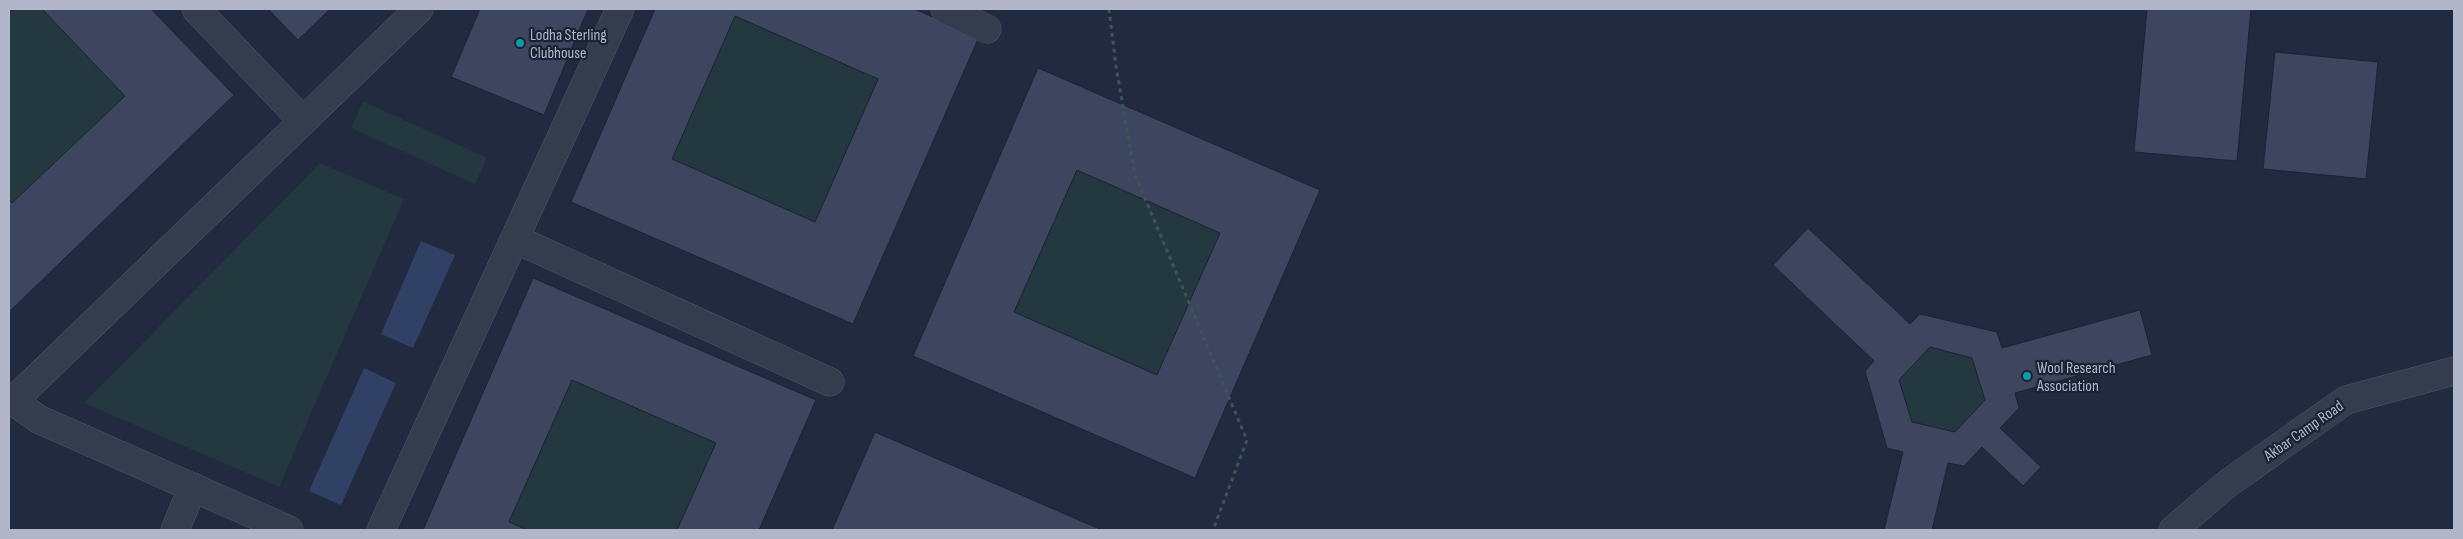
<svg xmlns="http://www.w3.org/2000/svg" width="2463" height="539" viewBox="0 0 2463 539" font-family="'Sofia Sans Condensed',sans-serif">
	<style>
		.green { fill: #23383f }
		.water { fill: #314065 }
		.building { fill: #3d465e; stroke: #1c2335; fill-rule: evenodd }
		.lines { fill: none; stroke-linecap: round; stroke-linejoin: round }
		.minor-casing { stroke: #505769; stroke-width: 29 }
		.tertiary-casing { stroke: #505769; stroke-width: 29 }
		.path { stroke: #3e5459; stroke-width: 3; stroke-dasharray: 4 4; stroke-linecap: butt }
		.minor { stroke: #353c4e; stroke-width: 28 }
		.tertiary { stroke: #353c4e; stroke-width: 28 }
		.culture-dot { fill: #0f9aa8; stroke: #1a2233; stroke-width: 2 }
		.labels { text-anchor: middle; stroke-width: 4.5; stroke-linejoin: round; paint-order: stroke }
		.poi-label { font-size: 16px; fill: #b1b7c9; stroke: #1a2233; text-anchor: start }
		.street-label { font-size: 16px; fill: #b1b7c9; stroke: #1a2233 }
	</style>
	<rect width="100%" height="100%" fill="#212a3e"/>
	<g class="green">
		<polygon points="9,9 42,9 125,96 12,203 9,200"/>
		<polygon points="735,16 878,79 815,222 672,159"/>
		<polygon points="363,101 487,158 475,184 351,128"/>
		<polygon points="320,163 404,199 279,487 84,403"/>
		<polygon points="1077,170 1220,233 1157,375 1014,312"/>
		<polygon points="1930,347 1972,358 1985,400 1955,432 1912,422 1899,380"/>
		<polygon points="572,380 716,443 677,530 528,530 509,522"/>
	</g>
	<g class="water">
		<polygon points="421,241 455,255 413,348 381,334"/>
		<polygon points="364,368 396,383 341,505 309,491"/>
	</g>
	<g class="building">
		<polygon points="42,9 151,9 234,95 9,312 9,200 12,203 125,96"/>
		<polygon points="268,9 330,9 298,40"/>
		<polygon points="480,9 588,9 544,115 451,77"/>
		<path d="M 655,9 L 914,9 L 979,37 L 853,324 L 571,202 ZM 735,16 L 878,79 L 815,222 L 672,159 Z"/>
		<polygon points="2147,9 2251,9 2237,161 2134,152"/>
		<polygon points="2275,52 2378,62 2366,179 2263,169"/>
		<path d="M 1038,68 L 1320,190 L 1195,478 L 913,356 ZM 1077,170 L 1220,233 L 1157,375 L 1014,312 Z"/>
		<path d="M 1808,228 L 1910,324 L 1920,314 L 1997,332 L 2002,348 L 2140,310 L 2152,355 L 2015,393 L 2019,408 L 2000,428 L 2041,467 L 2023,486 L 1982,447 L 1964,466 L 1948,463 L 1932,530 L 1884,530 L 1903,452 L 1887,448 L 1865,371 L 1874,361 L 1773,265 ZM 1930,347 L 1972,358 L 1985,400 L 1955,432 L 1912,422 L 1899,380 Z"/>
		<polygon points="533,278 816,400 759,530 677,530 716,443 572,380 509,522 528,530 423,530"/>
		<polygon points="875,432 1102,530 832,530"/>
	</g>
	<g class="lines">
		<defs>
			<g id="minor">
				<polyline points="196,9 303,121"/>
				<polyline points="945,9 987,29"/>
				<polyline points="515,239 830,382"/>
				<polyline points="9,398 38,419 289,530"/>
				<polyline points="12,402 419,9"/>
				<polyline points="175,530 193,487"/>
				<polyline points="381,530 620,9"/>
			</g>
			<polyline id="tertiary" points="2173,530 2227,484 2346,400 2454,371"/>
		</defs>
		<use href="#minor" class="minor-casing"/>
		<use href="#tertiary" class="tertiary-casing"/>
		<polyline class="path" points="1109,9 1116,66 1135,175 1247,440 1213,530"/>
		<use href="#minor" class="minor"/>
		<use href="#tertiary" class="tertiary"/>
	</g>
	<g class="culture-dot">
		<circle cx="520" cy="43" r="5"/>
		<circle cx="2027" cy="376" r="5"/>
	</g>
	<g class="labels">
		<g class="poi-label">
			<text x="530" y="40">Lodha Sterling<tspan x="530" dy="18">Clubhouse</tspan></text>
			<text x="2037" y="373">Wool Research<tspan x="2037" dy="18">Association</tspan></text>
		</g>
		<g class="street-label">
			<text transform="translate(2303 430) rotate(-35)" y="6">Akbar Camp Road</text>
		</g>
	</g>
	<rect width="2463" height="539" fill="none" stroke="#b1b7c9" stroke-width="20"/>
</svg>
